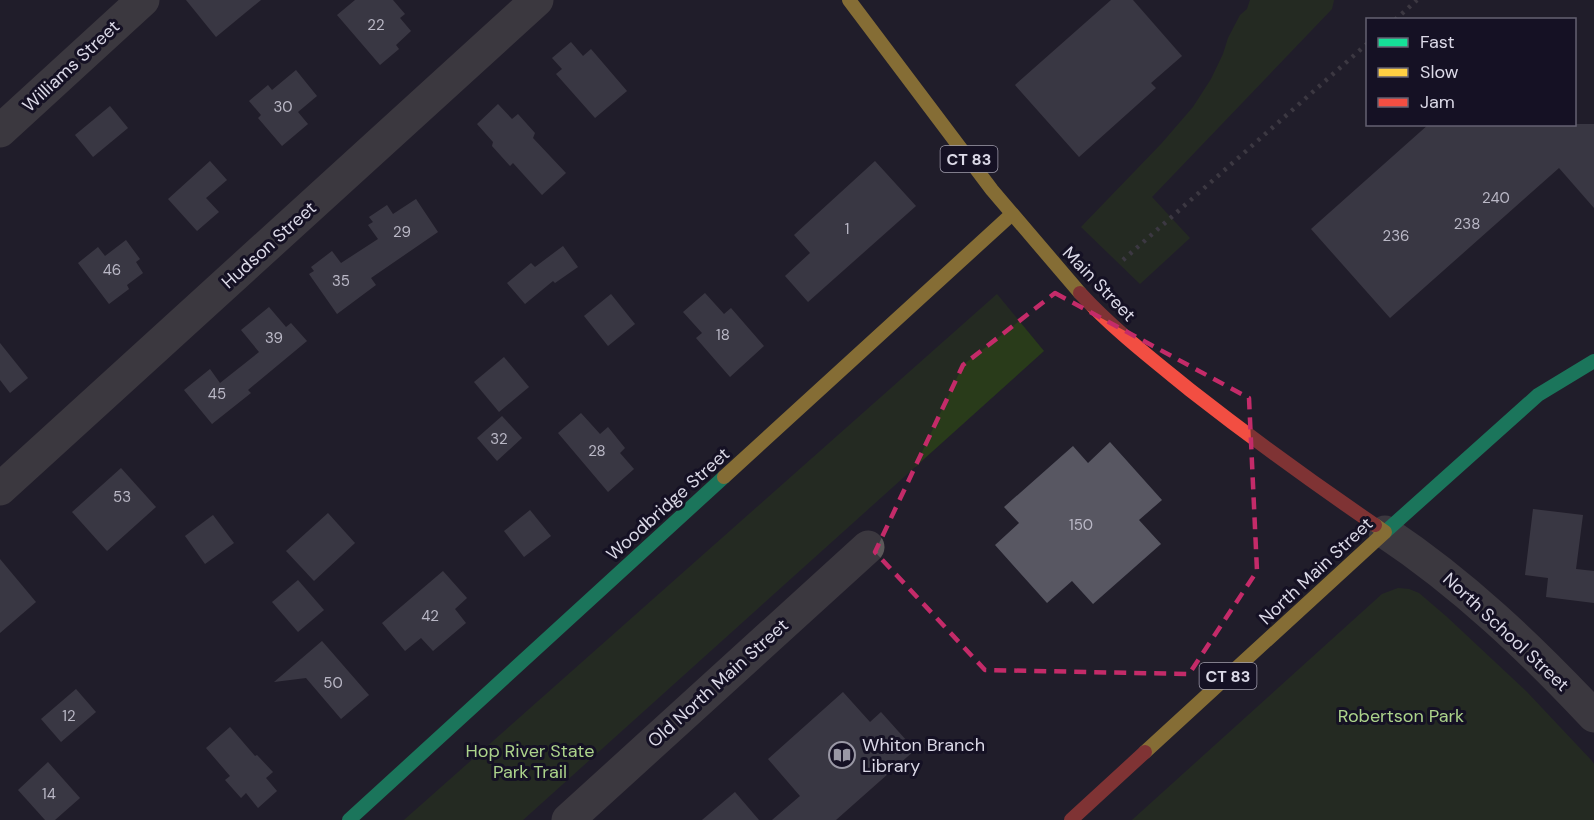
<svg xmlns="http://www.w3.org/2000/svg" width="1594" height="820" viewBox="0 0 1594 820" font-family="'DM Sans',sans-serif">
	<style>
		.green { fill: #293b1a }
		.building { fill: #585762 }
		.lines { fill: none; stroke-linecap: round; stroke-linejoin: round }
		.street { stroke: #5c595a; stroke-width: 33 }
		.fast { stroke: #16e098; stroke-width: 14 }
		.slow { stroke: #ffcf43; stroke-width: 14 }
		.jam { stroke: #f24e42; stroke-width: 14 }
		.rail { stroke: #5d5a60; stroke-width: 4.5; stroke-dasharray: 3 6; stroke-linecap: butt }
		.marked { fill: none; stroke: #c42b69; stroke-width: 4.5; stroke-dasharray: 12 8; stroke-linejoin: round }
		.labels { text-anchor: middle; stroke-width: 6; stroke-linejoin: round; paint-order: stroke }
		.number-label { font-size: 15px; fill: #bab8c6 }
		.shield { fill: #151124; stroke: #a09dac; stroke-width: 1.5 }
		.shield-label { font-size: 16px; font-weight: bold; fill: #dbd9e7 }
		.street-label { font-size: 18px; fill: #dbd9e7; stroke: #151124 }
		.park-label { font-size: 18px; fill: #acd38b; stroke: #151124 }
		.poi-label { font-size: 18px; fill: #dbd9e7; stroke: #151124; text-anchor: start }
	</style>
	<rect width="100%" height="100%" fill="#211e2a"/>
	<g class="green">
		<polygon points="1250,0 1334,0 1332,9 1152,197 1190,238 1140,284 1081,227 1161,144 1193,107 1211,79 1223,54 1228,38 1240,15 1247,9"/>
		<polygon points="997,294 1044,351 523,820 404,820"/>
		<polygon points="1398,588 1409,589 1419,593 1447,617 1527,692 1592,761 1594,764 1594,820 1132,820 1382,594"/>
	</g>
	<g class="building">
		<polygon points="186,0 261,0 216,37"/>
		<polygon points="355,0 393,0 405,14 400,18 411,31 396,45 399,49 380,65 337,15"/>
		<polygon points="1111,0 1133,0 1182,56 1151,83 1156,88 1079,157 1015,85"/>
		<polygon points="571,42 583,56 591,49 627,91 595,118 556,74 562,69 552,58"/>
		<polygon points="296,70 317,96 298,112 308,124 282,146 258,118 261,115 249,101 268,85 272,90"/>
		<polygon points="498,104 512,119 518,114 535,133 533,138 566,173 542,195 513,163 510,166 492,146 493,142 477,124"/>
		<polygon points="110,106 128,128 93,157 75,135"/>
		<polygon points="1429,124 1594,124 1594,208 1559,168 1390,318 1311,229"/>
		<polygon points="210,161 227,180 206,198 219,212 197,231 168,199"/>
		<polygon points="875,161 916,206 808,302 785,276 810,253 794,235"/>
		<polygon points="416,199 438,232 371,278 376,285 337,314 309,274 314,271 311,267 332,251 341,263 378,239 368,225 373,222 369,217 387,205 393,214"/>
		<polygon points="126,240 140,259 136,262 143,273 127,285 129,289 109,304 78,263 98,247 105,256"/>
		<polygon points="563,246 578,267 555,283 553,281 525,304 507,283 531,263 535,267"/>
		<polygon points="705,293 724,314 731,308 764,346 730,377 696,338 702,333 683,312"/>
		<polygon points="611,294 635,324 608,346 584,316"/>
		<polygon points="269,307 286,327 291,323 307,341 248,390 251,393 212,424 184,390 210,369 220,383 259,352 241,330"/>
		<polygon points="0,343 28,378 10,393 0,380"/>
		<polygon points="504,357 529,387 499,412 474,382"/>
		<polygon points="581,413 600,434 608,427 625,448 620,453 634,469 608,492 558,433"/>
		<polygon points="502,416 522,438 497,461 477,438"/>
		<polygon points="1110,442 1162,500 1139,520 1161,544 1093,604 1072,581 1047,603 995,545 1019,523 1004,507 1073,446 1088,463"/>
		<polygon points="121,468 156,507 107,551 72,512"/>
		<polygon points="1533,509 1583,515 1576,569 1594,571 1594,603 1546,597 1548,578 1525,575"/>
		<polygon points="530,510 551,536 524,557 504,531"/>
		<polygon points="328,513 355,543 314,581 286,551"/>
		<polygon points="213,515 234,543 205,564 185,536"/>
		<polygon points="0,559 36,602 0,633"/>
		<polygon points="443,571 467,598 455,609 466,623 433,651 421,638 405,651 382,623"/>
		<polygon points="298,580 324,610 298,632 272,602"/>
		<polygon points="322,641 369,695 341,719 306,678 274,682"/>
		<polygon points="76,689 96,712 61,742 41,719"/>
		<polygon points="843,692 870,722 881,712 915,750 836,820 772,820 800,796 768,759"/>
		<polygon points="230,727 255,756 257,755 273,772 266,778 277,791 258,808 246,793 241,798 225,780 230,776 206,748"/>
		<polygon points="48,762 80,798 55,820 45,820 18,790"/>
		<polygon points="735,792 759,820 702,820"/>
	</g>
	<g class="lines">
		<g class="street">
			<polyline points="0,131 143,0"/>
			<polyline points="0,489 537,0"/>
			<path d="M 1385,532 C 1463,584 1530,648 1594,716"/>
			<polyline points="568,820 868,547"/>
		</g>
		<g class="fast">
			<polyline points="1385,532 1538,395 1594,361"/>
			<polyline points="349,820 724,477"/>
		</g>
		<g class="slow">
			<polyline points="849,0 992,190 1080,293"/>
			<polyline points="724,477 1012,214"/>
			<polyline points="1145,752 1385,532 1375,525"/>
		</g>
		<g class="jam">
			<path d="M 1080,293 C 1113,329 1152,359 1190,390 C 1250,437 1312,482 1375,525"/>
			<polyline points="1071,820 1145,752"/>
		</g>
		<g class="rail">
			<polyline points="1395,20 1417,0"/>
			<polyline points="1123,260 1368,43"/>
		</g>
	</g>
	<path d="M0 0H1594V820H0ZM 1055,293 L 1249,398 L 1257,571 L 1189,674 L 985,670 L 875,552 L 963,365 Z" fill="#211e2a" fill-opacity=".55" fill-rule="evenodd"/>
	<path class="marked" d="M 1055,293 L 1249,398 L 1257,571 L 1189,674 L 985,670 L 875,552 L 963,365 Z"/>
	<defs>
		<symbol id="library-ring" viewBox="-11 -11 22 22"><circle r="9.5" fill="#151124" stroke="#9a98a5" stroke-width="1.5"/><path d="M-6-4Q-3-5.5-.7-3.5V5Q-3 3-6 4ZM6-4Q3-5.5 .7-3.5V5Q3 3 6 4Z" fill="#9a98a5"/></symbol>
	</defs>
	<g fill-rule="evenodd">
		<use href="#library-ring" x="827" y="740" width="30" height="30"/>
	</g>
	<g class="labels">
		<g class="number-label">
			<text x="376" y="30">22</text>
			<text x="283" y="112">30</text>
			<text x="1496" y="203">240</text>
			<text x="1467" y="229">238</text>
			<text x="847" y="234">1</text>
			<text x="402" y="237">29</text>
			<text x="1396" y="241">236</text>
			<text x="112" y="275">46</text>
			<text x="341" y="286">35</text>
			<text x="723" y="340">18</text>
			<text x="274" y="343">39</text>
			<text x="217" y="399">45</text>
			<text x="499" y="444">32</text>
			<text x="597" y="456">28</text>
			<text x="122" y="502">53</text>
			<text x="1081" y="530">150</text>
			<text x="430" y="621">42</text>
			<text x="333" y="688">50</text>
			<text x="69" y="721">12</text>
			<text x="49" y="799">14</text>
		</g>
		<g class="shield">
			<rect x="940.5" y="146" width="57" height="26" rx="4.5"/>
			<rect x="1199.5" y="663" width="57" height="26" rx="4.5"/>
		</g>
		<g class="shield-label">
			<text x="969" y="165">CT 83</text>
			<text x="1228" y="682">CT 83</text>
		</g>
		<g class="street-label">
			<text transform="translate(71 66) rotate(-43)" y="6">Williams Street</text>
			<text transform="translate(269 245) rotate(-42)" y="6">Hudson Street</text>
			<text transform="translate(1099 284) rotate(46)" y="6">Main Street</text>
			<text transform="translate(668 504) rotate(-42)" y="6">Woodbridge Street</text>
			<text transform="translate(1316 571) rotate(-43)" y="6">North Main Street</text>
			<text transform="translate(1506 632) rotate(43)" y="6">North School Street</text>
			<text transform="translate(718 683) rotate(-42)" y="6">Old North Main Street</text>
		</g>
		<g class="park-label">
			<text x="1401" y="722">Robertson Park</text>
			<text x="530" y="757">Hop River State<tspan x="530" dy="21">Park Trail</tspan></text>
		</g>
		<g class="poi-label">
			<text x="862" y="751">Whiton Branch<tspan x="862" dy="21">Library</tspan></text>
		</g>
	</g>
	<rect x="1366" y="18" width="210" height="108" fill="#151124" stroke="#646172" stroke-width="1.5"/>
	<rect x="1378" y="38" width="30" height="9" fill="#16e098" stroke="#646172" stroke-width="1.5"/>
	<text x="1420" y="48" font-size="18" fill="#dbd9e7">Fast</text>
	<rect x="1378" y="68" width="30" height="9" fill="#ffcf43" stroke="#646172" stroke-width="1.5"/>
	<text x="1420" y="78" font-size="18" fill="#dbd9e7">Slow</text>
	<rect x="1378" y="98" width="30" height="9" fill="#f24e42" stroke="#646172" stroke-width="1.5"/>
	<text x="1420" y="108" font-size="18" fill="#dbd9e7">Jam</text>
</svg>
